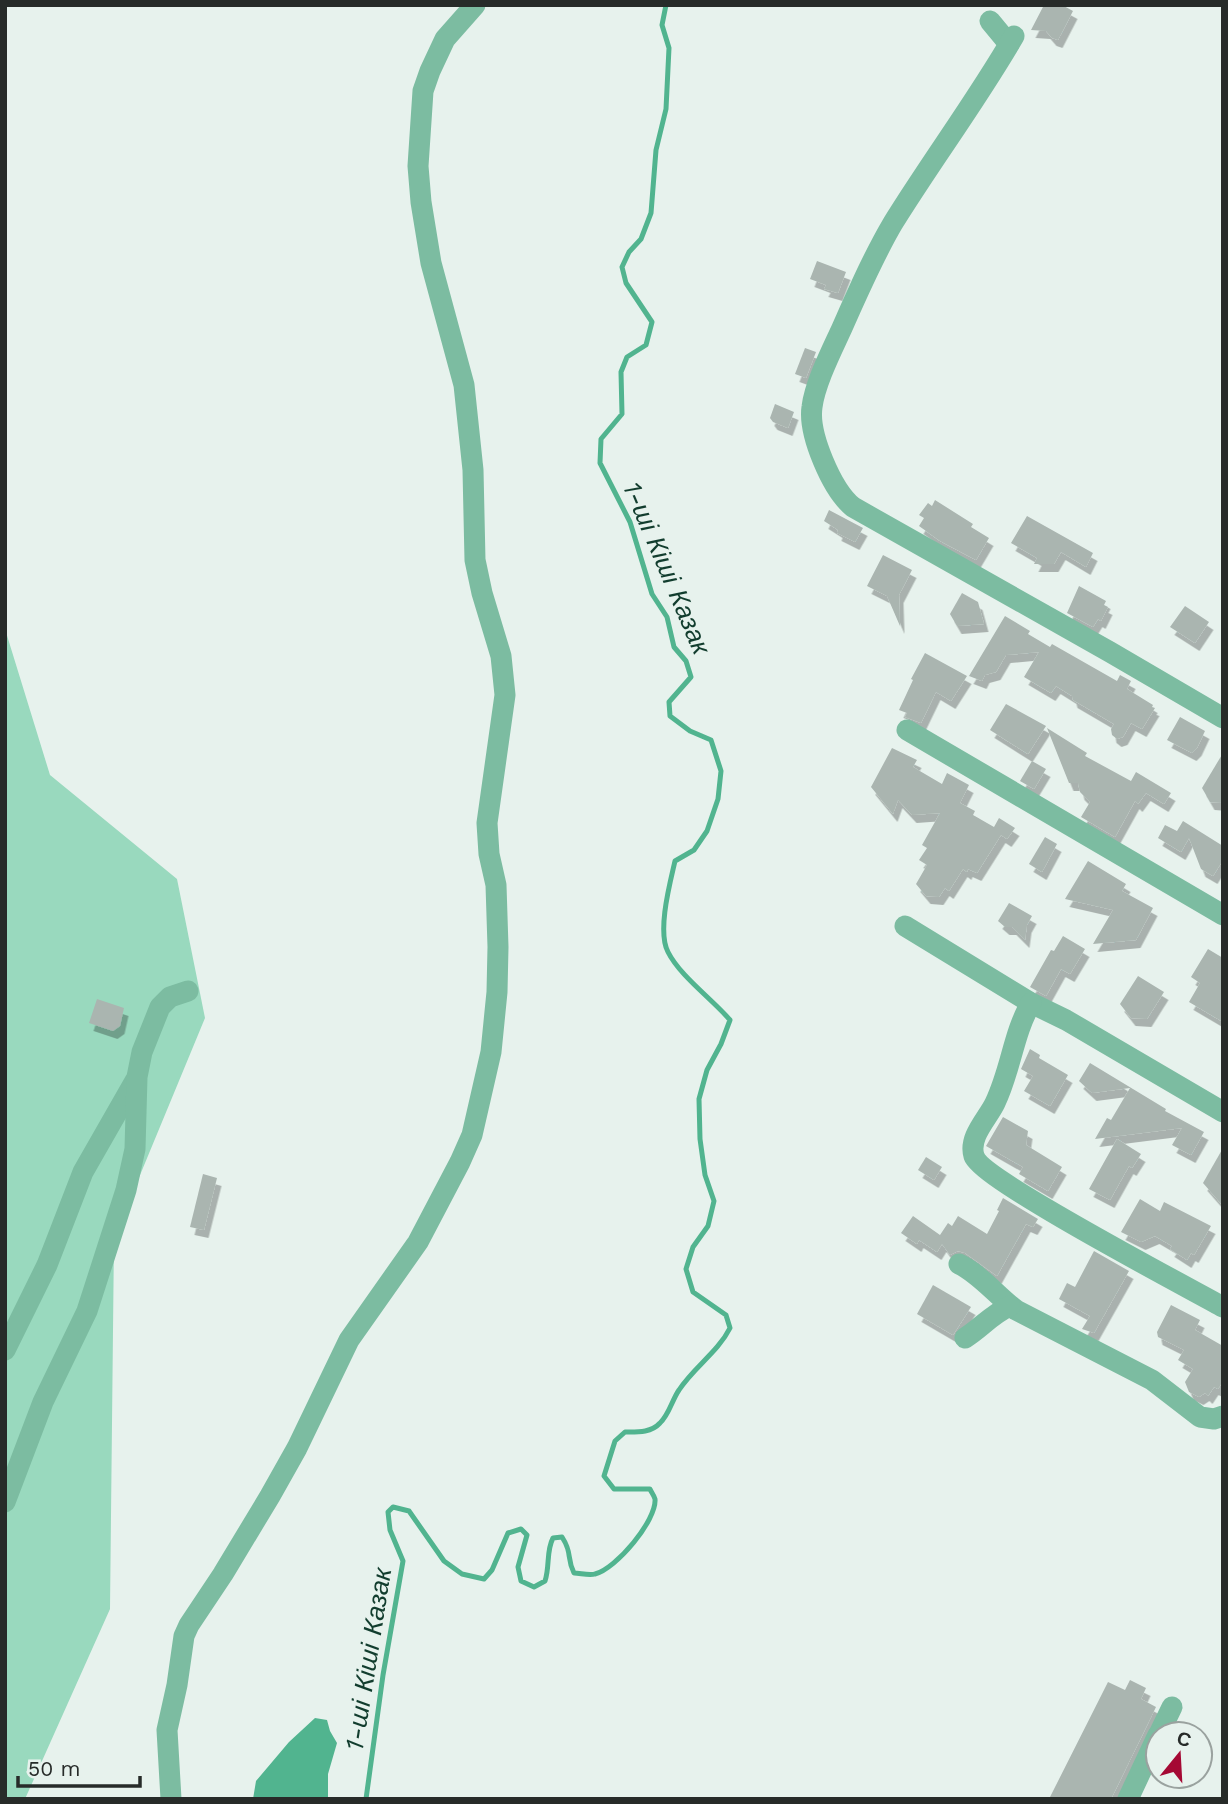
<svg xmlns="http://www.w3.org/2000/svg" width="1228" height="1804" viewBox="0 0 1228 1804" font-family="'Work Sans',sans-serif">
	<style>
		.green { fill: #99d9be }
		.water { fill: #51b48f }
		.lines { fill: none; stroke-linecap: round; stroke-linejoin: round }
		.stream { stroke: #51b48f; stroke-width: 5 }
		.building { fill: #aab5b0; filter: url(#shadow) }
		.minor { stroke: #7cbca1; stroke-width: 21 }
		.labels { text-anchor: middle; stroke-width: 5; stroke-linejoin: round; paint-order: stroke }
		.water-label { font-size: 26px; font-style: italic; fill: #123d2e; stroke: #e7f2ed }
	</style>
	<defs>
		<filter id="shadow"><feDropShadow dx="4.5" dy="8" stdDeviation="0" flood-color="#0004"/></filter>
	</defs>
	<rect width="100%" height="100%" fill="#e7f2ed"/>
	<polygon class="green" points="5,629 50,775 177,879 205,1018 114,1238 110,1609 25,1799 5,1799"/>
	<polygon class="water" points="315,1718 327,1720 330,1731 337,1743 328,1774 328,1799 253,1799 256,1781 289,1742"/>
	<g class="lines">
		<path class="stream" d="M 366,1799 L 383,1675 L 403,1561 L 390,1530 L 388,1512 L 393,1507 L 409,1511 L 444,1561 L 462,1574 L 484,1579 L 492,1570 L 508,1533 L 521,1529 L 527,1535 L 518,1567 L 521,1581 L 534,1587 L 545,1581 C 550,1566 546,1551 553,1538 L 562,1537 C 573,1554 566,1557 574,1573 C 580,1573 589,1576 595,1574 C 616,1569 657,1520 655,1499 C 654,1495 651,1492 650,1489 L 614,1489 L 604,1476 L 615,1441 L 625,1432 C 637,1432 651,1433 660,1423 C 669,1415 672,1400 679,1390 C 694,1367 718,1352 730,1328 L 726,1315 L 693,1292 L 686,1269 L 693,1247 L 708,1226 L 714,1201 L 705,1175 L 700,1139 L 699,1099 L 707,1070 L 721,1044 L 730,1020 C 712,999 680,976 668,952 C 657,931 670,883 675,861 L 694,850 L 707,831 L 718,799 L 721,771 L 711,740 L 690,731 L 670,716 L 669,702 L 691,677 L 686,661 L 674,647 L 667,617 L 652,594 L 630,522 L 600,463 L 601,439 L 622,414 L 621,372 L 627,357 L 646,345 L 652,322 L 626,283 L 622,267 L 629,252 L 641,239 L 651,213 L 656,150 L 666,109 L 669,48 L 662,25 L 666,5"/>
	</g>
	<g class="building">
		<polygon points="1044,5 1062,5 1073,11 1058,40 1052,38 1046,31 1031,30"/>
		<polygon points="817,261 846,272 838,293 824,289 826,285 810,279"/>
		<polygon points="805,348 816,352 806,378 795,374"/>
		<polygon points="775,404 794,412 788,428 773,422 770,418"/>
		<polygon points="935,500 973,524 971,527 989,538 976,560 940,541 919,526 924,518 919,515 928,503 932,506"/>
		<polygon points="829,510 863,528 855,542 837,533 838,530 824,521"/>
		<polygon points="1027,516 1093,553 1086,567 1061,552 1054,564 1034,564 1037,558 1011,543"/>
		<polygon points="883,555 912,570 899,595 900,626 887,596 867,586"/>
		<polygon points="1079,586 1106,601 1104,605 1108,607 1101,621 1098,619 1093,627 1067,613"/>
		<polygon points="962,593 978,602 984,624 957,626 950,614"/>
		<polygon points="1185,606 1209,622 1195,643 1170,627"/>
		<polygon points="1005,616 1030,631 1028,634 1050,647 1052,644 1117,681 1120,675 1131,681 1127,689 1153,705 1152,707 1155,708 1142,729 1131,723 1123,737 1117,739 1112,735 1111,729 1114,724 1073,700 1072,696 1056,686 1051,693 1024,677 1039,652 1006,655 996,672 985,675 982,681 969,676"/>
		<polygon points="925,653 967,676 951,701 936,692 921,723 905,717 907,713 899,710 913,680 911,679"/>
		<polygon points="1006,704 1046,726 1028,754 990,730"/>
		<polygon points="1180,717 1205,731 1197,748 1192,753 1167,740"/>
		<polygon points="1047,728 1087,753 1085,756 1131,781 1136,772 1171,793 1164,804 1146,793 1138,804 1135,801 1115,837 1081,817 1090,802 1080,792 1078,783 1069,783"/>
		<polygon points="892,748 917,760 913,767 942,784 947,773 969,785 960,803 975,811 973,815 994,827 999,818 1015,828 1007,839 1001,835 977,873 968,869 967,872 963,869 949,891 945,888 939,897 926,896 916,884 927,865 919,860 927,848 922,845 940,813 912,815 898,800 893,814 871,787"/>
		<polygon points="1223,753 1223,803 1210,802 1202,788"/>
		<polygon points="1032,761 1046,769 1034,789 1020,781"/>
		<polygon points="1183,821 1223,846 1223,860 1213,876 1201,869 1189,838 1181,852 1158,838 1165,825 1177,831"/>
		<polygon points="1045,837 1057,844 1042,872 1029,864"/>
		<polygon points="1088,861 1126,884 1122,891 1153,908 1136,940 1093,944 1113,910 1065,899"/>
		<polygon points="1009,903 1032,916 1027,925 1025,940 1012,927 1005,927 998,921"/>
		<polygon points="1063,936 1085,949 1070,974 1061,969 1046,996 1030,987 1051,950 1054,951"/>
		<polygon points="1208,949 1223,958 1223,1022 1189,1002 1200,983 1191,977"/>
		<polygon points="1138,976 1164,992 1147,1019 1131,1018 1120,1004"/>
		<polygon points="97,999 124,1008 120,1026 113,1031 89,1023"/>
		<polygon points="1030,1049 1040,1055 1039,1058 1068,1075 1050,1106 1024,1091 1033,1076 1021,1069"/>
		<polygon points="1090,1063 1166,1109 1165,1111 1204,1132 1191,1155 1172,1145 1182,1128 1095,1139 1107,1118 1111,1120 1130,1088 1092,1093 1079,1081"/>
		<polygon points="1003,1117 1028,1131 1026,1145 1062,1167 1048,1191 1019,1174 1023,1167 986,1146"/>
		<polygon points="1117,1139 1141,1154 1132,1168 1129,1166 1110,1200 1089,1189"/>
		<polygon points="1223,1148 1223,1206 1203,1183"/>
		<polygon points="926,1157 942,1167 934,1180 918,1170"/>
		<polygon points="203,1174 217,1178 204,1230 190,1227"/>
		<polygon points="1003,1198 1038,1219 1033,1227 1026,1224 997,1276 965,1253 958,1251 950,1255 942,1244 937,1252 919,1240 917,1244 901,1233 913,1216 940,1235 948,1223 952,1226 958,1216 987,1234 999,1211 997,1210"/>
		<polygon points="1140,1199 1160,1211 1164,1202 1211,1226 1194,1255 1191,1253 1187,1260 1170,1249 1172,1246 1155,1236 1141,1242 1121,1232"/>
		<polygon points="1094,1251 1129,1271 1094,1333 1082,1329 1090,1316 1059,1299 1067,1283 1075,1287"/>
		<polygon points="933,1285 971,1307 953,1335 917,1314"/>
		<polygon points="1171,1305 1200,1320 1195,1330 1223,1346 1223,1381 1218,1389 1214,1387 1208,1396 1205,1393 1199,1397 1189,1392 1185,1382 1193,1369 1178,1360 1184,1350 1158,1337 1157,1332"/>
		<polygon points="1130,1680 1146,1688 1141,1699 1156,1707 1111,1799 1049,1799 1108,1682 1125,1690"/>
	</g>
	<g class="lines">
		<g class="minor">
			<polyline points="990,21 1009,44"/>
			<path d="M 1014,36 C 977,100 932,160 893,223 C 873,257 858,292 842,328 C 832,350 815,383 812,407 C 808,434 832,490 853,507 L 1110,652 L 1223,718"/>
			<polyline points="907,730 1223,915"/>
			<polyline points="905,926 1031,1003 1066,1020 1223,1112"/>
			<path d="M 1031,1003 C 1013,1034 1011,1070 995,1103 C 988,1118 968,1137 974,1156 C 981,1179 1189,1288 1223,1307"/>
			<path d="M 959,1264 C 980,1274 997,1296 1016,1310 L 1152,1380 L 1200,1417 L 1214,1419 L 1223,1416"/>
			<path d="M 965,1338 C 981,1328 992,1314 1010,1306"/>
			<polyline points="5,1350 47,1265 83,1172 135,1081"/>
			<polyline points="5,1502 43,1402 87,1311 126,1190 135,1149 137,1077 142,1052 160,1007 170,997 188,991"/>
			<polyline points="1159,1734 1172,1707"/>
			<polyline points="171,1799 167,1730 177,1685 184,1636 189,1625 223,1574 270,1496 297,1448 349,1340 418,1242 460,1162 472,1135 491,1052 497,992 498,947 496,885 489,854 487,823 505,695 501,656 482,593 475,560 473,470 464,385 431,263 421,202 418,166 423,91 430,71 445,39 475,5"/>
			<polyline points="1128,1799 1158,1735"/>
		</g>
	</g>
	<g class="labels">
		<g class="water-label">
			<text transform="translate(667 568) rotate(67)" y="9">1-ші Кіші Казак</text>
			<text transform="translate(368 1659) rotate(-81)" y="9">1-ші Кіші Казак</text>
		</g>
	</g>
	<rect width="1228" height="1804" fill="none" stroke="#272b29" stroke-width="14"/>
	<g transform="translate(1179 1755) rotate(18)"><circle r="33" fill="#e7f2ed" stroke="#9aa29f" stroke-width="2"/>
	<path d="M0-5L12 26L0 18L-12 26Z" fill="#a50934"/>
	<text y="-10" font-size="19" font-weight="bold" text-anchor="middle" fill="#272b29">С</text>
	</g>
	<path d="M18 1776v10h122v-10" fill="none" stroke="#272b29" stroke-width="3.5"/>
	<text x="28" y="1776" font-size="21" fill="#272b29" stroke="#e7f2ed" stroke-width="5" paint-order="stroke">50 m</text>
</svg>
